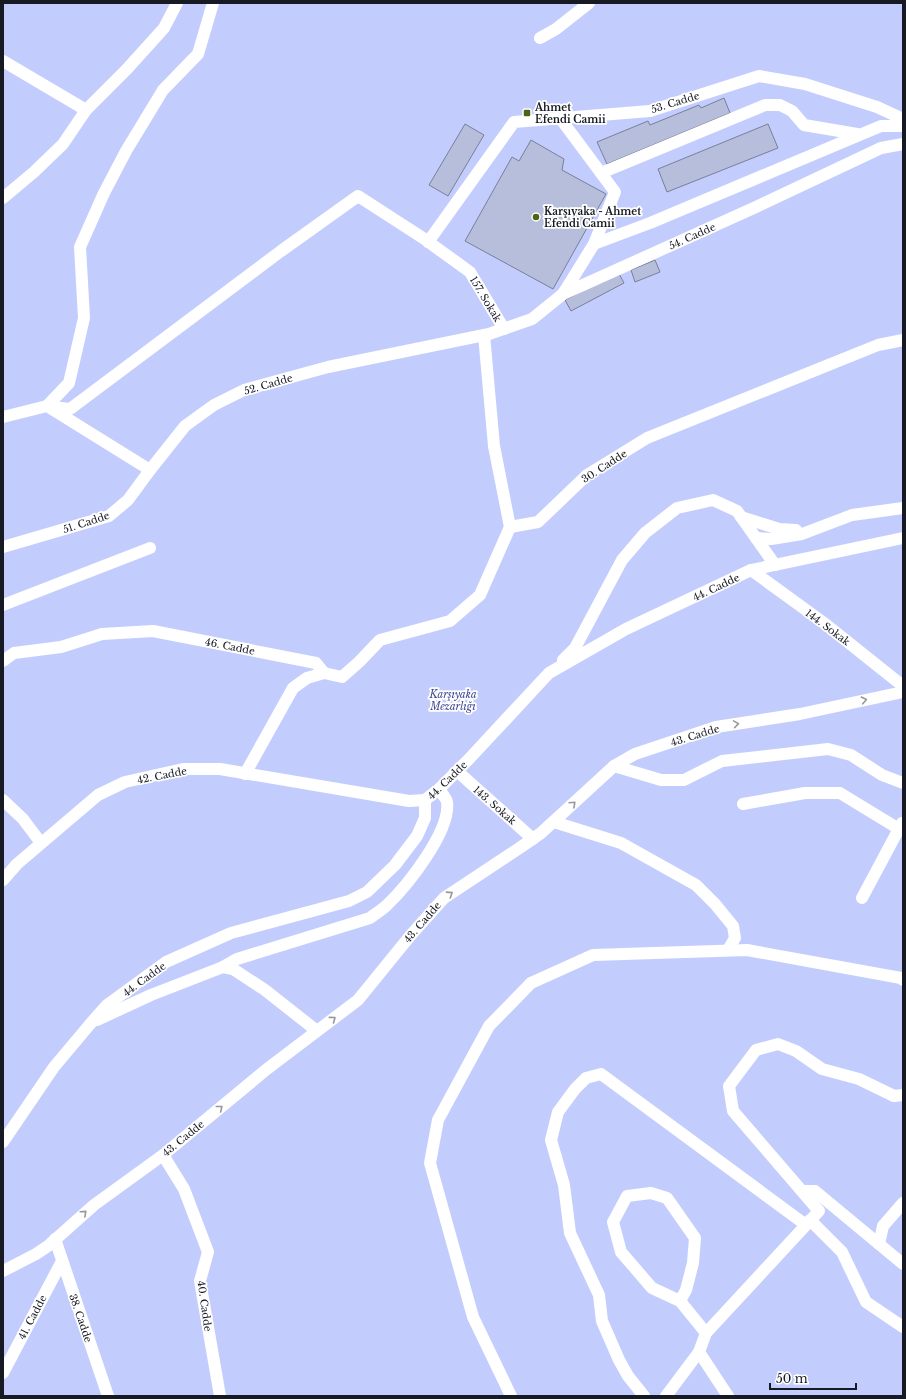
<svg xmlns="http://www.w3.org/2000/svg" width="906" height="1399" viewBox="0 0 906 1399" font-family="'Libre Baskerville',serif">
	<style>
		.green { fill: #c3cdfd }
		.building { fill: #b7bedb; stroke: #797f9a }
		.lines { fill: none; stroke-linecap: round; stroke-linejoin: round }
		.minor { stroke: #fff; stroke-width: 12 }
		.oneway { stroke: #97989c }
		.poi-dot { fill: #4c6414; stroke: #fff; stroke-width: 1.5 }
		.labels { text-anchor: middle; stroke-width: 3.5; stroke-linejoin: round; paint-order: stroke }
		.street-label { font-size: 10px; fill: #171923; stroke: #fff }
		.poi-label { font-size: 10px; font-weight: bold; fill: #171923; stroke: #fff; text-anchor: start }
		.park-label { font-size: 10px; font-style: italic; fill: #3f4790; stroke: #fff }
	</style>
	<rect width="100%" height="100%" fill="#dee3fb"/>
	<rect class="green" x="3" y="3" width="900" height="1393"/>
	<g class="building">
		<polygon points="724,98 730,113 607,164 597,142 648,121 650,125 699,105 701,108"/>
		<polygon points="465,124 484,135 448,196 429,185"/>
		<polygon points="768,124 778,148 667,192 658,169"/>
		<polygon points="531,140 564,159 562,170 606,194 553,289 465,241 512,157 519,161"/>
		<polygon points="655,260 660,272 635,282 631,270"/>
		<polygon points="618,272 624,283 571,311 565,300"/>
	</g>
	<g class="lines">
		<g class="minor">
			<polyline points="540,38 556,29 589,3"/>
			<polyline points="3,61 86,110"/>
			<polyline points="560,118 615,192 594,244"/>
			<polyline points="601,173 765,105 780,105 792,111 804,125 857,134"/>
			<polyline points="3,198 34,172 63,144 86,110 127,69 164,28 177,3"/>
			<polyline points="428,242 514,122 650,111 759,76 805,84 877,107 903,119"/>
			<polyline points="563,294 594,244 650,223 881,126 903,126"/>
			<polyline points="484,335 494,446 510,527"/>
			<polyline points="47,406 69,383 84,318 80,247 104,193 126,151 163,90 198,54 213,3"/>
			<polyline points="52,407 70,409 281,251 358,196 423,238 470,272 504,329"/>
			<polyline points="3,417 47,406 150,470 185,426 214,405 244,390 328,367 489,334 532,319 563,294 756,207 881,148 903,144"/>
			<polyline points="741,517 779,529 796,530"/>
			<polyline points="756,538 771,539 802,534 852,515 903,508"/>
			<polyline points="3,547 109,516 128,500 150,470"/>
			<polyline points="751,570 824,623 903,686"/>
			<polyline points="3,605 150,548"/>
			<polyline points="563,660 575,648 622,560 645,533 677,508 713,500 737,511 775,565"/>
			<polyline points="3,661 14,653 61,647 102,634 153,631 316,663 324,673 307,678 293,688 245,774"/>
			<polyline points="324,673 342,677 359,662 380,640 450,621 480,595 510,527 538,522 587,475 647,438 878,345 903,340"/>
			<polyline points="614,766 661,780 684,780 722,761 828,749 851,755 882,775 903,783"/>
			<polyline points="457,771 533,839"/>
			<polyline points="3,800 23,819 41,843"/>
			<polyline points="425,800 439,789 469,759 549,673 626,629 751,570 903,538"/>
			<polyline points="743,804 805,793 840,793 899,829"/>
			<polyline points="554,822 621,843 696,885 715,904 733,926 735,938 728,950"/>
			<polyline points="3,880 17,864 98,795 125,782 183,769 220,769 409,801 425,800"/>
			<polyline points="862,898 902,823"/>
			<path d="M 223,967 L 237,959 L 370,918 C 375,914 382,910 387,905 C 407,886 451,831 447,802 C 446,797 441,793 439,789"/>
			<polyline points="97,1020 151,995 223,967 233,969 265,990 317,1031"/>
			<polyline points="3,1142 54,1067 91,1023 107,1005 166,962 231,933 349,901 367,892 395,865 417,836 425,818 425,800"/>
			<polyline points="163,1155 184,1189 208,1252 200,1281 220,1396"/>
			<polyline points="802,1191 815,1191 903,1264"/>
			<polyline points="810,1220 842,1252 866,1302 903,1327"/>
			<polyline points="55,1239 108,1396"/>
			<polyline points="879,1244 883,1226 903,1203"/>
			<polyline points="3,1271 36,1254 48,1246 94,1205 163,1155 267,1069 358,1000 410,936 444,898 521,847 541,833 614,766 635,754 716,727 800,714 903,692"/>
			<polyline points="680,1301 686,1290 693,1263 695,1238 667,1198 651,1193 627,1196 613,1222 621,1252 652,1288 680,1301 706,1333"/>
			<polyline points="3,1373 62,1261"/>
			<polyline points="511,1396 473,1317 430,1163 438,1120 489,1026 531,983 593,955 747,950 901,978 903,980"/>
			<polyline points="644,1396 628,1376 619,1360 602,1321 599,1295 570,1233 564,1185 551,1140 558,1112 575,1089 586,1078 601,1074 806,1225"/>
			<polyline points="666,1396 699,1352"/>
			<polyline points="728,1396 699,1352 706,1333 819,1211 733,1111 729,1086 756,1050 778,1044 796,1051 822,1069 859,1079 894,1096 903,1095"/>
		</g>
	</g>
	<defs><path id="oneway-chevron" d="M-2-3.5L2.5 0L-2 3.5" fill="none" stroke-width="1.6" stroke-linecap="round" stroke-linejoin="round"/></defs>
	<g class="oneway">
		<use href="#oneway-chevron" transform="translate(864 700) rotate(-12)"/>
		<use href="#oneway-chevron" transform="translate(736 724) rotate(-9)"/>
		<use href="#oneway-chevron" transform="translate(573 804) rotate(-43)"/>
		<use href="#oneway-chevron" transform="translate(450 894) rotate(-33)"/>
		<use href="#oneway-chevron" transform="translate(333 1019) rotate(-37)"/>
		<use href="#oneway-chevron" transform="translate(220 1108) rotate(-39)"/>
		<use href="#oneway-chevron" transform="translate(84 1213) rotate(-42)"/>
	</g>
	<g class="poi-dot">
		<rect x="523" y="109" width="8" height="8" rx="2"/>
		<circle cx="536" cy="217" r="4"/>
	</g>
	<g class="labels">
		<g class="street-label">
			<text transform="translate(675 102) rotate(-17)" y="4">53. Cadde</text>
			<text transform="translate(692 236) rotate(-24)" y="4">54. Cadde</text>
			<text transform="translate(486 299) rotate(59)" y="4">157. Sokak</text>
			<text transform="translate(268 384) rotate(-16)" y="4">52. Cadde</text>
			<text transform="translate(604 466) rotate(-33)" y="4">30. Cadde</text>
			<text transform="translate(86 522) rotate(-18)" y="4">51. Cadde</text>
			<text transform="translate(716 587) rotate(-25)" y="4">44. Cadde</text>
			<text transform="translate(828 627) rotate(37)" y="4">144. Sokak</text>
			<text transform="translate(230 646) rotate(11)" y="4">46. Cadde</text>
			<text transform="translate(695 735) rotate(-17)" y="4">43. Cadde</text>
			<text transform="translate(162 775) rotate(-11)" y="4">42. Cadde</text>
			<text transform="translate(447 780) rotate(-44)" y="4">44. Cadde</text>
			<text transform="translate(495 805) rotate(41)" y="4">143. Sokak</text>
			<text transform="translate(422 922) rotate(-49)" y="4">43. Cadde</text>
			<text transform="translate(144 979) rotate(-36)" y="4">44. Cadde</text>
			<text transform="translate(183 1138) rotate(-39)" y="4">43. Cadde</text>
			<text transform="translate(205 1306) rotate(82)" y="4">40. Cadde</text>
			<text transform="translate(32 1317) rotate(-62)" y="4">41. Cadde</text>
			<text transform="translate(81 1318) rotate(71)" y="4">38. Cadde</text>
		</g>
		<g class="poi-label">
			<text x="535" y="111">Ahmet<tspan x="535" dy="12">Efendi Camii</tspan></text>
			<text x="544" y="215">Karşıyaka - Ahmet<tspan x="544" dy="12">Efendi Camii</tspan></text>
		</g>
		<g class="park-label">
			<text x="453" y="698">Karşıyaka<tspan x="453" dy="12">Mezarlığı</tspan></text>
		</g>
	</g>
	<rect width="906" height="1399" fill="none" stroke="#171923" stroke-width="8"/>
	<path d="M770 1383v6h86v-6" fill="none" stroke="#171923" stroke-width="2"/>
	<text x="776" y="1383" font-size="12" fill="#171923" stroke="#ffffff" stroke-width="3" paint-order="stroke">50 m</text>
</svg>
